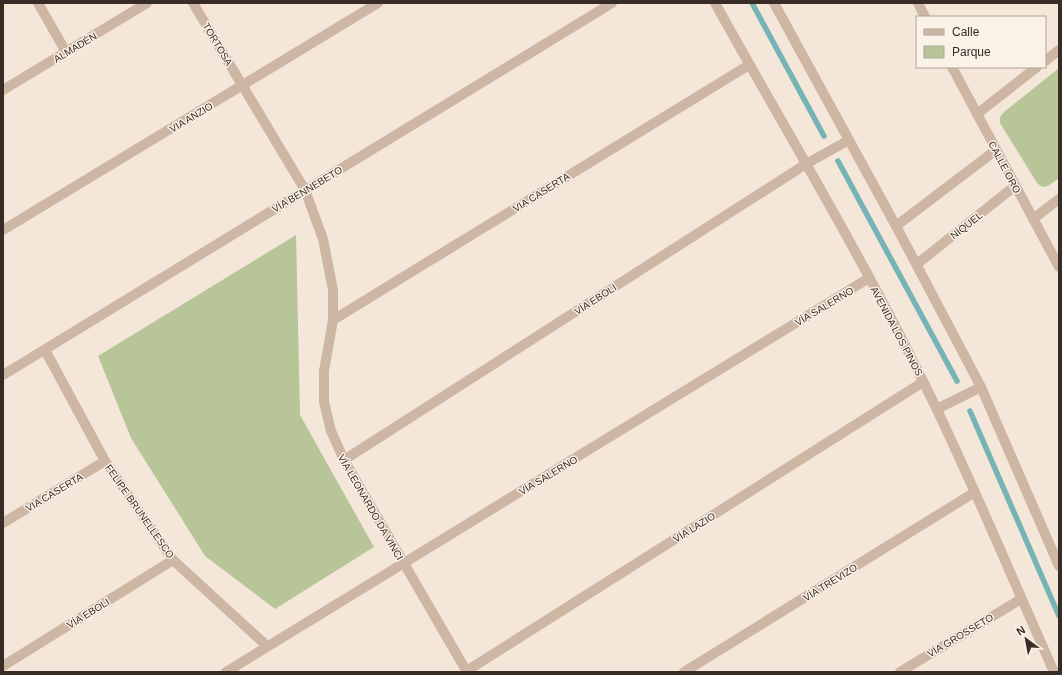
<svg xmlns="http://www.w3.org/2000/svg" width="1062" height="675" viewBox="0 0 1062 675" font-family="Helvetica,sans-serif">
	<style>
		.green { fill: #b7c599 }
		.lines { fill: none; stroke-linecap: round; stroke-linejoin: round }
		.stream { stroke: #76b3b4; stroke-width: 5.5 }
		.minor { stroke: #ceb6a5; stroke-width: 10 }
		.labels { text-anchor: middle; stroke-width: 3; stroke-linejoin: round; paint-order: stroke }
		.street-label { font-size: 10px; fill: #392c27; stroke: #fbf2e7 }
	</style>
	<rect width="100%" height="100%" fill="#f4e7da"/>
	<g class="green">
		<polygon points="1059,68 1059,178 1048,186 1042,187 1037,183 1000,123 1000,117 1004,112"/>
		<polygon points="296,235 300,415 374,547 275,609 205,556 131,438 98,356"/>
	</g>
	<g class="lines">
		<g class="stream">
			<polyline points="752,3 824,136"/>
			<polyline points="838,161 957,381"/>
			<polyline points="970,411 1059,616"/>
		</g>
		<g class="minor">
			<polyline points="38,3 66,52"/>
			<polyline points="193,3 305,190 323,239 333,290 333,320 324,371 324,402 331,431 344,460 467,672"/>
			<path d="M 715,3 C 785,129 860,253 924,383 C 971,478 1011,576 1054,672"/>
			<polyline points="774,3 896,226 981,387 1059,566"/>
			<polyline points="918,3 925,17"/>
			<polyline points="1045,61 1059,50"/>
			<polyline points="952,67 1059,267"/>
			<polyline points="3,90 147,3"/>
			<polyline points="977,114 1037,67"/>
			<polyline points="1033,219 1059,199"/>
			<polyline points="896,226 996,150"/>
			<polyline points="3,230 378,3"/>
			<polyline points="917,264 1015,186"/>
			<polyline points="333,320 749,65"/>
			<polyline points="45,350 105,461 173,560 267,646"/>
			<polyline points="3,375 612,3"/>
			<polyline points="937,409 981,387"/>
			<polyline points="344,460 806,164 849,140"/>
			<polyline points="3,523 105,461"/>
			<polyline points="3,666 173,560"/>
			<polyline points="226,672 869,278"/>
			<polyline points="465,672 923,382"/>
			<polyline points="684,672 975,492"/>
			<polyline points="900,672 1021,599"/>
		</g>
	</g>
	<g class="labels">
		<g class="street-label">
			<text transform="translate(218 44) rotate(59)" y="4">TORTOSA</text>
			<text transform="translate(75 47) rotate(-31)" y="4">ALMADÉN</text>
			<text transform="translate(191 117) rotate(-31)" y="4">VIA ANZIO</text>
			<text transform="translate(1005 167) rotate(62)" y="4">CALLE ORO</text>
			<text transform="translate(307 189) rotate(-31)" y="4">VÍA BENNEBETO</text>
			<text transform="translate(541 192) rotate(-32)" y="4">VIA CASERTA</text>
			<text transform="translate(966 225) rotate(-38)" y="4">NÍQUEL</text>
			<text transform="translate(595 299) rotate(-33)" y="4">VÍA EBOLI</text>
			<text transform="translate(824 306) rotate(-31)" y="4">VÍA SALERNO</text>
			<text transform="translate(897 331) rotate(62)" y="4">AVENIDA LOS PINOS</text>
			<text transform="translate(548 475) rotate(-31)" y="4">VÍA SALERNO</text>
			<text transform="translate(54 492) rotate(-31)" y="4">VIA CASERTA</text>
			<text transform="translate(371 507) rotate(60)" y="4">VÍA LEONARDO DA VINCI</text>
			<text transform="translate(140 511) rotate(55)" y="4">FELIPE BRUNELLESCO</text>
			<text transform="translate(694 527) rotate(-32)" y="4">VÍA LAZIO</text>
			<text transform="translate(830 582) rotate(-32)" y="4">VÍA TREVIZO</text>
			<text transform="translate(88 613) rotate(-32)" y="4">VÍA EBOLI</text>
			<text transform="translate(960 635) rotate(-31)" y="4">VÍA GROSSETO</text>
		</g>
	</g>
	<rect width="1062" height="675" fill="none" stroke="#392c27" stroke-width="8"/>
	<rect x="916" y="16" width="130" height="52" fill="#fbf2e7" stroke="#ada39a"/>
	<rect x="924" y="29" width="20" height="6" fill="#ceb6a5" stroke="#ada39a"/>
	<text x="952" y="36" font-size="12" fill="#392c27">Calle</text>
	<rect x="924" y="46" width="20" height="12" fill="#b7c599" stroke="#ada39a"/>
	<text x="952" y="56" font-size="12" fill="#392c27">Parque</text>
	<g transform="translate(1026 639) rotate(328)" stroke="#fbf2e7" stroke-width="3" paint-order="stroke">
	<path d="M0-3L7 15L0 10L-7 15Z" fill="#392c27"/>
	<text y="-6" font-size="11" font-weight="bold" text-anchor="middle" fill="#392c27">N</text>
	</g>
</svg>
